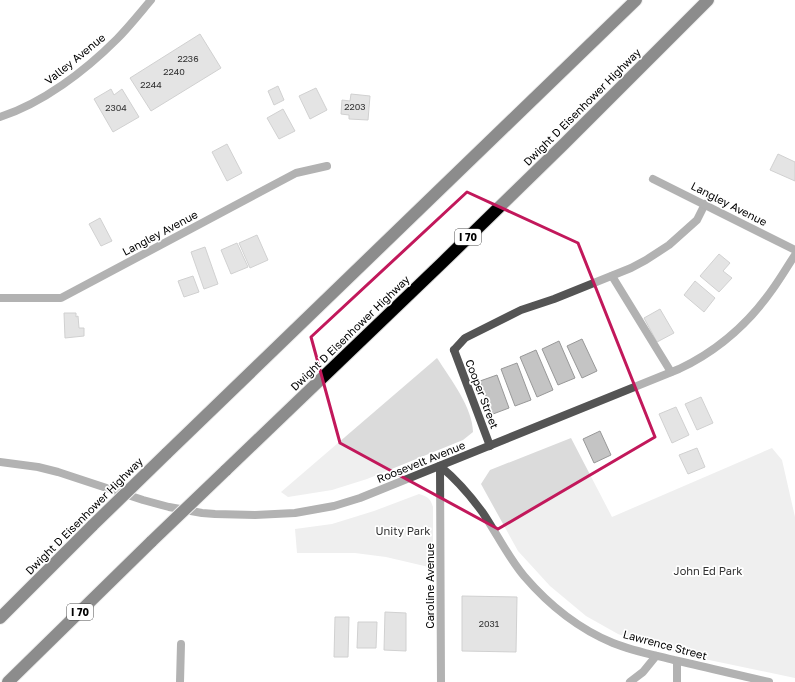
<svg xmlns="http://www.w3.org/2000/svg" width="795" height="682" viewBox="0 0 795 682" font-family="'Golos Text',sans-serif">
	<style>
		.green { fill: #dbdbdb }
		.building { fill: #c4c4c4; stroke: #989898 }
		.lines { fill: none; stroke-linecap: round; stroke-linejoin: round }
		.motorway-casing { stroke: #dbdbdb; stroke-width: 14 }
		.service { stroke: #545454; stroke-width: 8 }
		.minor { stroke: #545454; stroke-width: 8 }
		.motorway { stroke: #000; stroke-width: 12 }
		.motorway-bridge-casing { stroke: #dbdbdb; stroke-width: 14; stroke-linecap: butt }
		.motorway-bridge { stroke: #000; stroke-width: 12 }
		.marked { fill: none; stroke: #c2185b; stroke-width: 3; stroke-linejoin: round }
		.labels { text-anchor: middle; stroke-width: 3.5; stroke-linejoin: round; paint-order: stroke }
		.number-label { font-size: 9px; fill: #313131 }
		.shield { fill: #fff; stroke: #4c4c4c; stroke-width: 1 }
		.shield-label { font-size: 10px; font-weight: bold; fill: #000 }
		.street-label { font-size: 11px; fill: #000; stroke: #fff }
		.park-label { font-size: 11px; fill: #323232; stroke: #fff }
	</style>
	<rect width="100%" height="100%" fill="#fff"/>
	<g class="green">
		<path d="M 437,358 C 450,378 473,408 473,432 L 463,440 L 367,479 L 332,490 L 288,497 L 281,492 Z"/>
		<polygon points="571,438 612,517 772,448 782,460 795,517 795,678 690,656 649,645 618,634 586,616 550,586 518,551 481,484 490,470"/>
		<path d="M 419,494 C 428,497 430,498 433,507 L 433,568 L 386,557 L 355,553 L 297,553 L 295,529 L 332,524 L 374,511 Z"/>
	</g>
	<g class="building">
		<polygon points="200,34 221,68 151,111 130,78"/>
		<polygon points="278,86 284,100 274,105 268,91"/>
		<polygon points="316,88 327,110 310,119 299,96"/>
		<polygon points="111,89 114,95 122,89 139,117 113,132 94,99"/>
		<polygon points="351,94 370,96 368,120 349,119 349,115 341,114 342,100 350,101"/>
		<polygon points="283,109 295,131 279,139 267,118"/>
		<polygon points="227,144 242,173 227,181 212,152"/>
		<polygon points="778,154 795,162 795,181 770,170"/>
		<polygon points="100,218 112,241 101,246 89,224"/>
		<polygon points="257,235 268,260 250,268 239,243"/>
		<polygon points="237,243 248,267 231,274 221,250"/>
		<polygon points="205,247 218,284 204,289 191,252"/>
		<polygon points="719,254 730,263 723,271 732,278 719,292 700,276"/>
		<polygon points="193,276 199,292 184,297 178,281"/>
		<polygon points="695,281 715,298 704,312 684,295"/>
		<polygon points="660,309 674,333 657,342 644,318"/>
		<polygon points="64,313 76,313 76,317 78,316 79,328 84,328 84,336 65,338"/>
		<polygon points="582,339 597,371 582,378 567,346"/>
		<polygon points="559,341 575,378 558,385 542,349"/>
		<polygon points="536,350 553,390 537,397 520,357"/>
		<polygon points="517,363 531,400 515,406 501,369"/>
		<polygon points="497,375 509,408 493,414 480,381"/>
		<polygon points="701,397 713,423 697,430 685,404"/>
		<polygon points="676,407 689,435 672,443 659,414"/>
		<polygon points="600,431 611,455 594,463 583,439"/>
		<polygon points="697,448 705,467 688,474 679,455"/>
		<polygon points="462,596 517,597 516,652 462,651"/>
		<polygon points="385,612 406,613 406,651 384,650"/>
		<polygon points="335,617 349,617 348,657 334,657"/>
		<polygon points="358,622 377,622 376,648 357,648"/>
	</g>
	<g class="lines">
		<defs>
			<g id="motorway">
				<polyline points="166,454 636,0"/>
				<polyline points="225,471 443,262 564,144 708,0"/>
				<polyline points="0,618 93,525"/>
				<polyline points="8,682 152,541"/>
			</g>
		</defs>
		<use href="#motorway" class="motorway-casing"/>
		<g class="service">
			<polyline points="612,276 671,372"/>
			<polyline points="454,350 465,338 521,310 554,299 631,268 646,260 669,245 697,220 705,204"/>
		</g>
		<g class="minor">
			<path d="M 0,117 C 43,103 85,71 117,39 C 129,27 140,13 151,0"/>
			<polyline points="653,179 795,250"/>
			<polyline points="0,298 61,298 296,173 327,166"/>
			<polyline points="454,350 490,446"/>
			<path d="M 0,462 L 38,467 L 58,472 L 143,500 L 169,507 L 202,513 L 215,514 L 255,515 L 295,513 L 334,506 L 360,498 L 679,369 C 717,351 748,324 772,290 C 780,279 787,267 795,255"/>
			<path d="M 440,466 C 457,480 470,495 483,513 C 497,534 508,557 524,576 C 548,604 579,629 613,643 C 633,651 654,655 674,660 C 706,667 737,675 769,682"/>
			<polyline points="440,466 441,682"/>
			<polyline points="677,661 677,682"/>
			<polyline points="180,682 181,644"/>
			<polyline points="630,682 643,672 656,656"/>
		</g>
		<use href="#motorway" class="motorway"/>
		<defs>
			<g id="motorway-bridge">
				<polyline points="93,525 166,454"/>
				<polyline points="152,541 225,471"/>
			</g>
		</defs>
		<use href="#motorway-bridge" class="motorway-bridge-casing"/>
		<use href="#motorway-bridge" class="motorway-bridge"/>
	</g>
	<path d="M0 0H795V682H0ZM 467,192 L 578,243 L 655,437 L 498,529 L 340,443 L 311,337 Z" fill="#fff" fill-opacity=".55" fill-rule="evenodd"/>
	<path class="marked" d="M 467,192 L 578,243 L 655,437 L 498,529 L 340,443 L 311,337 Z"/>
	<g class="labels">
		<g class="number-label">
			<text x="188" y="62">2236</text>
			<text x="174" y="75">2240</text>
			<text x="151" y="88">2244</text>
			<text x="355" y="110">2203</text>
			<text x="116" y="111">2304</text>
			<text x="489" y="627">2031</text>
		</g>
		<g class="shield">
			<rect x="455" y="229" width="26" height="16" rx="3"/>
			<rect x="67" y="604" width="26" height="16" rx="3"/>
		</g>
		<g class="shield-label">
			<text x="468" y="241">I 70</text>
			<text x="80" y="616">I 70</text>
		</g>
		<g class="street-label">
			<text transform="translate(75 59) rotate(-39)" y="4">Valley Avenue</text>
			<text transform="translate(582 107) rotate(-45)" y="4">Dwight D Eisenhower Highway</text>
			<text transform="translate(729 204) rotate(27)" y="4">Langley Avenue</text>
			<text transform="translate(160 233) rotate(-28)" y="4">Langley Avenue</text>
			<text transform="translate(350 333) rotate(-44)" y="4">Dwight D Eisenhower Highway</text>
			<text transform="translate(482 394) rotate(69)" y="4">Cooper Street</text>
			<text transform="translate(421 462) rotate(-22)" y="4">Roosevelt Avenue</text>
			<text transform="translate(84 516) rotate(-45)" y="4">Dwight D Eisenhower Highway</text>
			<text transform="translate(430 586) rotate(-90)" y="4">Caroline Avenue</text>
			<text transform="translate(665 645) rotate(15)" y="4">Lawrence Street</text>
		</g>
		<g class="park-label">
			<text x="403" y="535">Unity Park</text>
			<text x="708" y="575">John Ed Park</text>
		</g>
	</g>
</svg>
